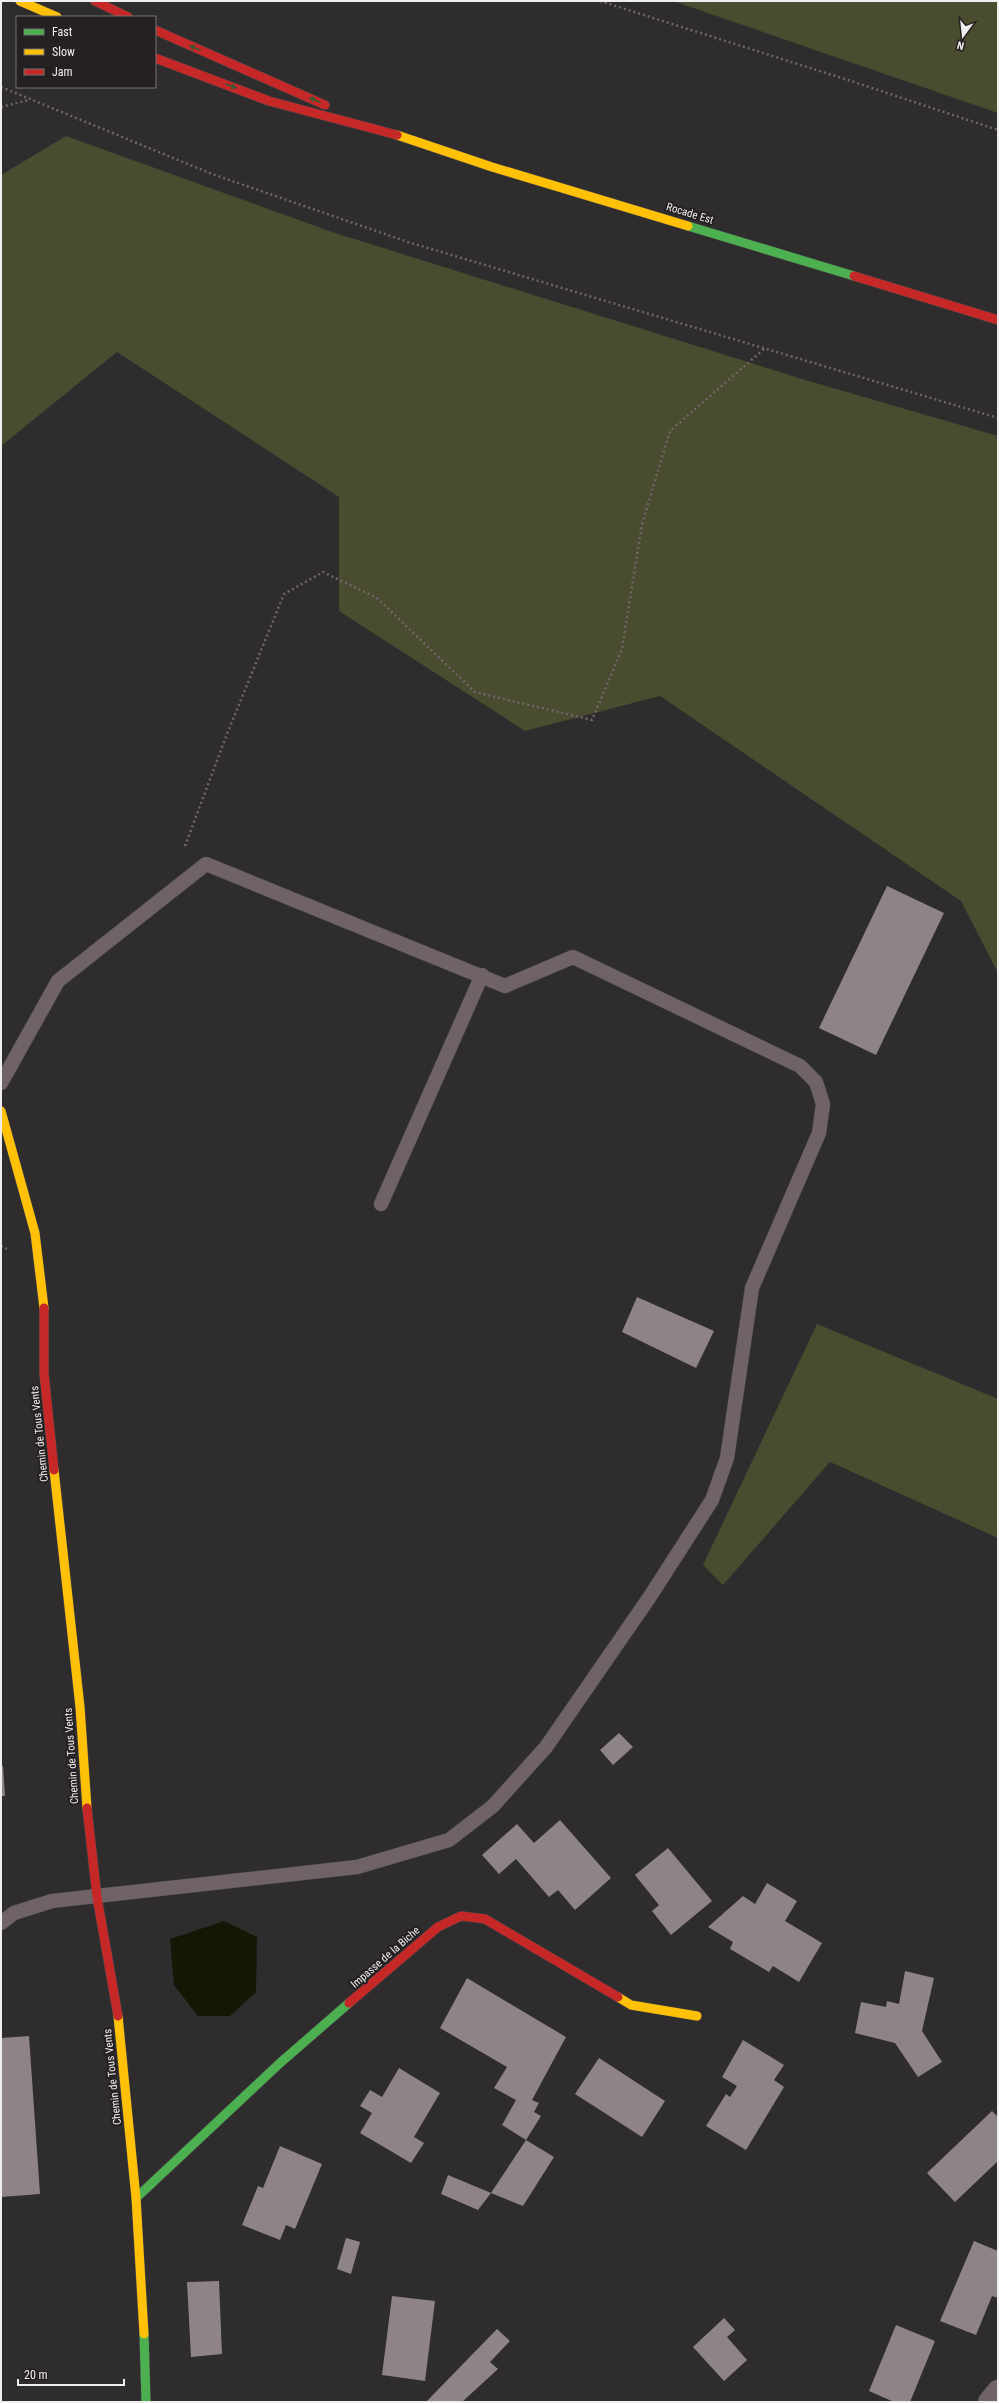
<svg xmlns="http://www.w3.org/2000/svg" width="999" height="2403" viewBox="0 0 999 2403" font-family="'Roboto Condensed',sans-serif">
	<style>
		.green { fill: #4a4c30 }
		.water { fill: #151704 }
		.building { fill: #8e8388 }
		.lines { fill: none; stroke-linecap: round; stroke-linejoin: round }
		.lane-casing { stroke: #494748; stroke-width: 15 }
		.street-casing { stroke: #494748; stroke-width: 23 }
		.fast-casing { stroke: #494748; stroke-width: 10 }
		.slow-casing { stroke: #494748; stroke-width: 10 }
		.jam-casing { stroke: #494748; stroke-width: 10 }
		.path { stroke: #6e6669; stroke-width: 2.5; stroke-dasharray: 2 3; stroke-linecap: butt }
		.lane { stroke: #6f6368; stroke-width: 14 }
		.street { stroke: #6f6368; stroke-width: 22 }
		.fast { stroke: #4caf50; stroke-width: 9 }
		.slow { stroke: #ffc107; stroke-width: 9 }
		.jam { stroke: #c62828; stroke-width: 9 }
		.oneway { fill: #355a34 }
		.labels { text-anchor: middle; stroke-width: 4; stroke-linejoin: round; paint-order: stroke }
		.street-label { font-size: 11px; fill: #f1eeef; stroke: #252122 }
	</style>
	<rect width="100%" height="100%" fill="#2e2c2d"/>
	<g class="green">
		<polygon points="673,1 998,1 998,113"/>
		<polygon points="66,136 332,232 802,379 998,436 998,973 961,901 660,696 525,731 339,611 339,497 117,352 1,446 1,175"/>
		<polygon points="817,1324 998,1399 998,1538 830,1462 723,1585 703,1565"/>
	</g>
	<polygon class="water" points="224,1921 257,1937 256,1992 230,2016 198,2016 174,1985 170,1939"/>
	<g class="building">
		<polygon points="887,886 944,913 876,1055 819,1028"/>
		<polygon points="637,1297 714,1331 696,1368 622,1332"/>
		<polygon points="619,1733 633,1747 613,1765 600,1750"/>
		<polygon points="1,1766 3,1766 5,1796 1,1796"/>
		<polygon points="560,1820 611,1878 575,1910 558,1890 549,1897 516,1859 499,1874 482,1855 517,1824 534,1843"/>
		<polygon points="668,1848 712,1901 671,1935 652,1911 659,1905 635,1875"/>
		<polygon points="767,1883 797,1901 785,1921 822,1943 799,1982 773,1966 769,1972 730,1949 733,1942 708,1927 743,1896 755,1904"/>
		<polygon points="905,1971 934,1978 922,2031 942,2062 918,2077 895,2043 855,2033 861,2002 886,2007 887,2001 899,2004"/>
		<polygon points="467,1978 566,2037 532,2100 539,2103 534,2112 541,2116 526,2140 554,2157 523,2206 491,2193 526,2140 502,2125 516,2100 494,2088 507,2067 440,2028"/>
		<polygon points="29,2036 40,2194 1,2197 1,2038"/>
		<polygon points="743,2040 784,2065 774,2080 784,2087 746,2150 706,2126 726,2094 730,2097 737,2086 722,2077"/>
		<polygon points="599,2058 665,2101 642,2137 575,2094"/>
		<polygon points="399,2068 440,2093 414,2137 424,2143 411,2163 360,2133 372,2113 360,2106 370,2090 382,2097"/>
		<polygon points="992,2111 998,2117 998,2161 955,2202 927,2173"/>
		<polygon points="280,2146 322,2164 295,2229 286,2225 280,2240 242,2225 258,2186 263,2188"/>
		<polygon points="448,2175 491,2193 478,2210 441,2194"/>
		<polygon points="346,2238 360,2242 351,2274 337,2269"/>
		<polygon points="974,2241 998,2251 998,2298 992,2296 976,2335 940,2321"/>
		<polygon points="219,2281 222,2354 191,2357 187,2282"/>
		<polygon points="392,2296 435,2301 425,2381 382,2375"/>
		<polygon points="724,2318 735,2330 727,2337 747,2360 724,2381 693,2347"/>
		<polygon points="896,2325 935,2341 910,2402 894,2402 869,2391"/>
		<polygon points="497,2329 510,2341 490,2362 498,2369 462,2402 426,2402"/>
	</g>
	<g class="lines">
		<defs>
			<g id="lane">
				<polyline points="1,1083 58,981 206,864 505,986 573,957 800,1066 816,1082 823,1104 819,1133 752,1288 727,1458 712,1500 649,1598 546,1747 493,1806 449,1840 357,1867 52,1901 14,1913 1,1923"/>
				<polyline points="381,1204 482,975"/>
			</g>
			<polyline id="street" points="989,2402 998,2391"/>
			<g id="fast">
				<polyline points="688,226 854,276"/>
				<polyline points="136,2198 280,2063 349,2003"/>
				<polyline points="144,2334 146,2402"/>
			</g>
			<g id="slow">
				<polyline points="20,1 57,17"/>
				<polyline points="397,135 492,167 688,226"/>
				<polyline points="1,1111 35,1233 44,1308"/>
				<polyline points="54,1470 80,1707 87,1808"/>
				<polyline points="618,1997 631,2005 697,2016"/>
				<polyline points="118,2016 136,2198 144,2334"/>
			</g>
			<g id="jam">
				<polyline points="95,1 128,17"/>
				<polyline points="155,30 325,105"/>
				<polyline points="155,58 269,101 397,135"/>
				<polyline points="854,276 998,320"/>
				<polyline points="44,1308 44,1373 54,1470"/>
				<polyline points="87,1808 97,1897 118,2016"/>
				<polyline points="349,2003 438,1927 461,1916 485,1919 618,1997"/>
			</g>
		</defs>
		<use href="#lane" class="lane-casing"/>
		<use href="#street" class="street-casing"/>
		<use href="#fast" class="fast-casing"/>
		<use href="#slow" class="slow-casing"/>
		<use href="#jam" class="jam-casing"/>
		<g class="path">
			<polyline points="600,1 851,81 998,130"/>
			<polyline points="1,87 212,174 408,242 998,418"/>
			<polyline points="1,107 29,100"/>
			<polyline points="185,846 227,734 284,594 323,572 377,598 475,692 592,720 622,649 642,524 670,431 764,349"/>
			<polyline points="1,1246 7,1249"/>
		</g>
		<use href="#lane" class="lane"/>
		<use href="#street" class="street"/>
		<use href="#fast" class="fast"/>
		<use href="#slow" class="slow"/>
		<use href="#jam" class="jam"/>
	</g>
	<defs><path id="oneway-solid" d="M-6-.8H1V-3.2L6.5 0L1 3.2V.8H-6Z"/></defs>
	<g class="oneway">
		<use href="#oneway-solid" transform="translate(195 48) rotate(-157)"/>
		<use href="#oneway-solid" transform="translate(231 86) rotate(20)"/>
		<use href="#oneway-solid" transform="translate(315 100) rotate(-155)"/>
	</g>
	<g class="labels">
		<g class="street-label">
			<text transform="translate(690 213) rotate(17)" y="4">Rocade Est</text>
			<text transform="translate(39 1434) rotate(-96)" y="4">Chemin de Tous Vents</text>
			<text transform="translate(71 1756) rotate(-94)" y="4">Chemin de Tous Vents</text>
			<text transform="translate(385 1957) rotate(-41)" y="4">Impasse de la Biche</text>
			<text transform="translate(112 2077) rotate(-96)" y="4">Chemin de Tous Vents</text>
		</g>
	</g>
	<rect width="999" height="2403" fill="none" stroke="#f1eeef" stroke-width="4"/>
	<rect x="16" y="16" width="140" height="72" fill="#252122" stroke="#777374"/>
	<rect x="24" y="29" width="20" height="6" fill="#4caf50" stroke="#777374"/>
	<text x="52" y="36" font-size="12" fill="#f1eeef">Fast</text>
	<rect x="24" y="49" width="20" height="6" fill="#ffc107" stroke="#777374"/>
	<text x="52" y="56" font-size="12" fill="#f1eeef">Slow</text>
	<rect x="24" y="69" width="20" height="6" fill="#c62828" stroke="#777374"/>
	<text x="52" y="76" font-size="12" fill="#f1eeef">Jam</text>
	<g transform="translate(963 36) rotate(195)" stroke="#252122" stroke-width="3" paint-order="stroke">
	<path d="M0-3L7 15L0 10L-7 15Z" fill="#f1eeef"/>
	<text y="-6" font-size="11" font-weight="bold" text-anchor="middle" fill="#f1eeef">N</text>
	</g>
	<path d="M18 2379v6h106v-6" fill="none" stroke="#f1eeef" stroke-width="2"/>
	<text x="24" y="2379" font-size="12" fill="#f1eeef" stroke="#252122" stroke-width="3" paint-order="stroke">20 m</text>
</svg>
